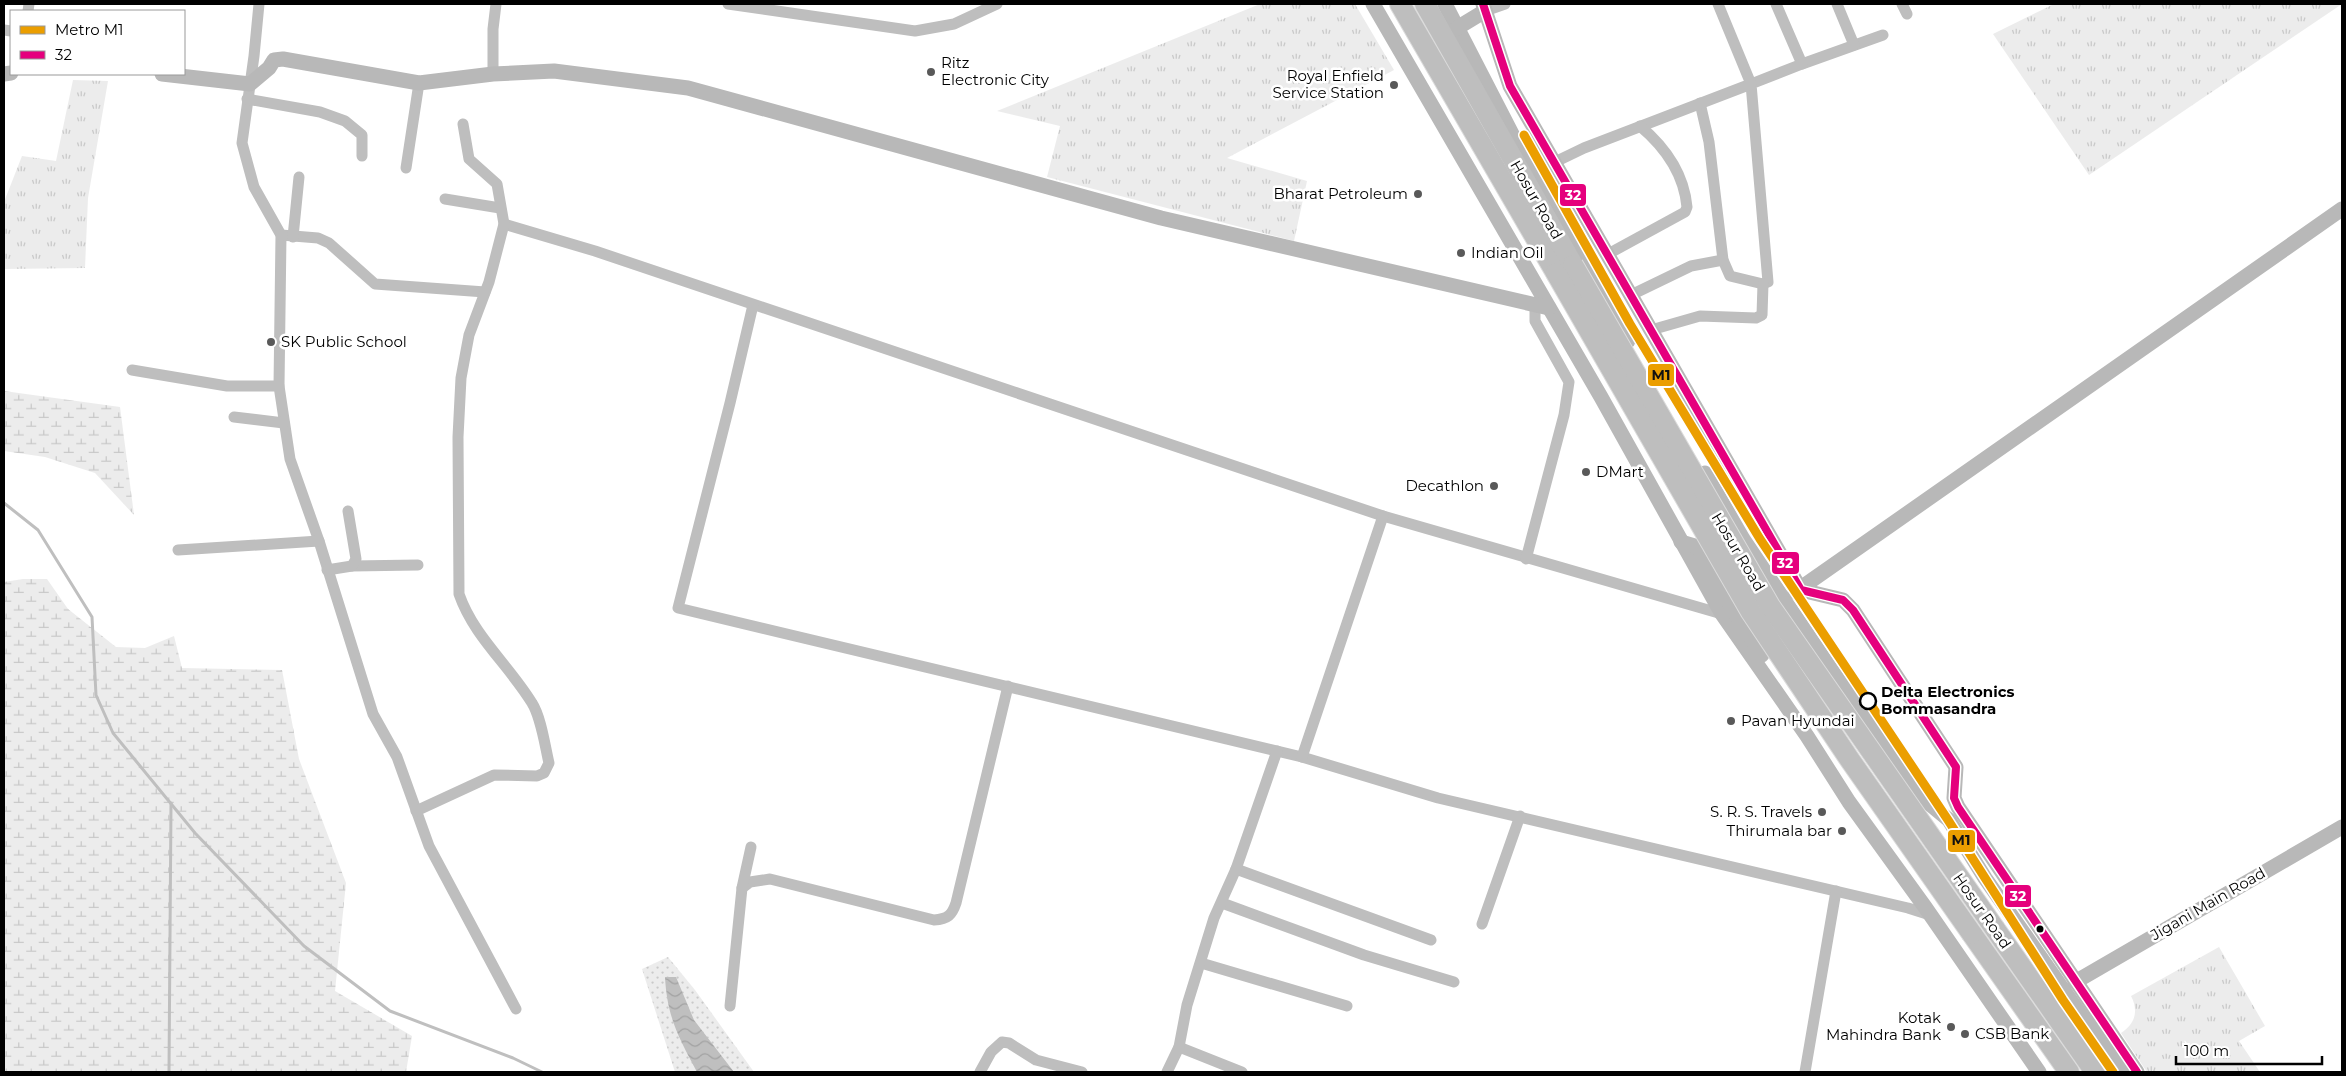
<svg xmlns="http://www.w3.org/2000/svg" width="2346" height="1076" viewBox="0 0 2346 1076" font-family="Montserrat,sans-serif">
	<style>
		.grass { fill: url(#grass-tufts) }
		.wetland { fill: url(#wetland-marsh) }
		.park { fill: url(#park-dots) }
		.water { fill: url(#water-waves) }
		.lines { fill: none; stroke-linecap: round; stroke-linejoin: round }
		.stream { stroke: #bfbfbf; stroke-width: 3 }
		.highway-casing { stroke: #dbdbdb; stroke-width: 22 }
		.street { stroke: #bebebe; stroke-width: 11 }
		.secondary { stroke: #b8b8b8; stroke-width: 15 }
		.highway { stroke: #bebebe; stroke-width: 20 }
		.rail-casing { stroke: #bebebe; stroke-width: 5 }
		.rail { stroke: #fff; stroke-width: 3; stroke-dasharray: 9; stroke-linecap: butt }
		.highway-bridge-casing { stroke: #dbdbdb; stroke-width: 22; stroke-linecap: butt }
		.highway-bridge { stroke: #bebebe; stroke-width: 20 }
		.bus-1-casing { stroke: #fff; stroke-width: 11 }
		.bus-1 { stroke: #e5007d; stroke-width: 8 }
		.metro-1-casing { stroke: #fff; stroke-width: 12 }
		.metro-1 { stroke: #eb9e00; stroke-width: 9 }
		.poi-dot { fill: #595959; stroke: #fff; stroke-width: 2 }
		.stop-dot { fill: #fff; stroke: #000; stroke-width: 2.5 }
		.bus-dot { fill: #000; stroke: #fff; stroke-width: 2 }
		.labels { text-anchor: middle; stroke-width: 5; stroke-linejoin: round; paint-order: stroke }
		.poi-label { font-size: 15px; fill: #000; stroke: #fff; text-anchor: start }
		.street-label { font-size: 15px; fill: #000; stroke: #fff }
		.stop-label { font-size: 15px; font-weight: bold; fill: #000; stroke: #fff; text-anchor: start }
		.line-badge { stroke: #fff; stroke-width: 2 }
		.badge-label { font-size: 14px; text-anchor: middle; font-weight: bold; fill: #fff }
		.pale-badge-label { font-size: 14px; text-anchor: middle; font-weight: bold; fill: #111 }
	</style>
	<defs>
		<pattern id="grass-tufts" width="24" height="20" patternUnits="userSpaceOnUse" patternTransform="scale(1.25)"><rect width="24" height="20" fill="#ececec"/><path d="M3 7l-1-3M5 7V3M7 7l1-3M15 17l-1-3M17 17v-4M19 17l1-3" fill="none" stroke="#c9c9c9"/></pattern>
		<pattern id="wetland-marsh" width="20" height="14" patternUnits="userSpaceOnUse" patternTransform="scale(1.25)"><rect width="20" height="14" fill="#ececec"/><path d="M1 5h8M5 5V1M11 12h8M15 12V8" fill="none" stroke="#c9c9c9"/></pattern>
		<pattern id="park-dots" width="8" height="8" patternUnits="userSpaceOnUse" patternTransform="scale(1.25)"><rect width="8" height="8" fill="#ececec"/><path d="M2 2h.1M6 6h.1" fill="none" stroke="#c9c9c9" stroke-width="1.8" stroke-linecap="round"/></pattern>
		<pattern id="water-waves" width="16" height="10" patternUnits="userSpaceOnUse" patternTransform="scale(1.25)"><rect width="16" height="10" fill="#bfbfbf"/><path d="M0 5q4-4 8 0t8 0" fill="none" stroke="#a2a2a2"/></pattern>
	</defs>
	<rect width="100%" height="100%" fill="#fff"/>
	<g class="grass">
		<polygon points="1260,4 1355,4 1394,70 1227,158 1307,181 1294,241 1047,177 1060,126 997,111"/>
		<polygon points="2054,4 2342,4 2089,175 1993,34"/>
		<polygon points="73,80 108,81 88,198 85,268 4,269 4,202 22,156 56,161"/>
		<path d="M 2219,947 L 2265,1026 L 2239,1041 L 2260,1072 L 2147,1072 L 2121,1033 C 2135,1024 2139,1011 2131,996 Z"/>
	</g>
	<g class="wetland">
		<polygon points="4,391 120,407 134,515 95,473 45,457 4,451"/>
		<polygon points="23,579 47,579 68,609 116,647 145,648 174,636 182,668 282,670 299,759 346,883 335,991 412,1036 406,1072 4,1072 4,582"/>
	</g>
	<polygon class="park" points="668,957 695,990 754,1072 675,1072 642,969"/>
	<path class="water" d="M 665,977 L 676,977 L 694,1020 L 734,1072 L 697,1072 C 679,1038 667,1017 665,977 Z"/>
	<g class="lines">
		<g class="stream">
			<polyline points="4,503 38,530 92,617 96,695 113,733 195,833 304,946 390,1011 513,1058 542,1072"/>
			<polyline points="169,1072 171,803"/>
		</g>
		<defs>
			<g id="highway">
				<polyline points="1400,4 1556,273"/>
				<polyline points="1425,4 1573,265"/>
				<polyline points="1995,929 2095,1072"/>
				<polyline points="1972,934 2069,1072"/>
			</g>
		</defs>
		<use href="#highway" class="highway-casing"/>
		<g class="street">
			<polyline points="259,4 254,56 242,143 254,187 281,235 279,386 290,459 319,541 373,714 397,757 429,846 516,1009"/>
			<polyline points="728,4 915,31 954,24 997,4"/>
			<polyline points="1776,4 1802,64 1883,35"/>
			<polyline points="1837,4 1854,45"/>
			<polyline points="1902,4 1907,14"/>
			<polyline points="28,11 29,4"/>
			<polyline points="1485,11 1505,4"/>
			<polyline points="4,30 11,31"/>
			<polyline points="493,74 493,29 496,4"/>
			<polyline points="247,99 320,112 345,121 362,135 362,156"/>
			<polyline points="1700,103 1709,142 1723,260 1730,276 1763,284 1768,282 1751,84 1802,64"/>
			<polyline points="1555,162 1584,148 1751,84 1718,4"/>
			<polyline points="406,168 419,83"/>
			<polyline points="445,199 500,208"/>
			<polyline points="504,224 595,251 1383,516 1722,614"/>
			<polyline points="281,235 318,238 329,243 375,284 485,292"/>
			<polyline points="293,237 299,177"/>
			<path d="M 1608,254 L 1685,212 L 1687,207 C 1684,174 1665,147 1640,126"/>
			<polyline points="1631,295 1691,266 1723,260"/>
			<polyline points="753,305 730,403 678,608 1302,757 1438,798 1908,908 1930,915"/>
			<polyline points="1651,330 1700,316 1756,318 1762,315 1763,284"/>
			<polyline points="132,370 227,386 279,386"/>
			<polyline points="234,417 284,423"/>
			<polyline points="178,550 319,541"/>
			<polyline points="1526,559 1564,415 1569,382 1535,321 1535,305"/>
			<polyline points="352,566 418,565"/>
			<polyline points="327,570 352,566 356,559 348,511"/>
			<polyline points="1302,757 1383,516"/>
			<path d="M 416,811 L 494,775 L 537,776 L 544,773 L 549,763 C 545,746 541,717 532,703 C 509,665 474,637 459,594 L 458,437 L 461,378 L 469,335 L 489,282 L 504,224 L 497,184 L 469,159 L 463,124"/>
			<polyline points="1236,869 1431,940"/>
			<path d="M 742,888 L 750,882 L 770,879 L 934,920 C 948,919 952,915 956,903 L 1008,686"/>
			<polyline points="1222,903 1364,955 1454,982"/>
			<polyline points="1482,924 1520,816"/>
			<polyline points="1201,963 1347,1006"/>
			<polyline points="730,1006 742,888 751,847"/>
			<polyline points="1179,1047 1242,1072"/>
			<polyline points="980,1072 991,1052 1002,1042 1009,1043 1036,1060 1082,1072"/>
			<polyline points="1167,1072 1179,1047 1187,1005 1214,918 1236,869 1277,751"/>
			<polyline points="1805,1072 1836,891"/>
		</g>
		<g class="secondary">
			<polyline points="1373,4 1601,397 1722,614 1807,736 1849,802 1925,907 2039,1072"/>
			<polyline points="1445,4 1529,167 1628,341"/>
			<polyline points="1483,4 1510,86 1801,590 1843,600 1853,610 1956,767 1954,798 1958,807 2137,1072"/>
			<polyline points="1457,28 1485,11"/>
			<polyline points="4,74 11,73"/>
			<polyline points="162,74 250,84 269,68 274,60 283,59 419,83 493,74 554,71 688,88 1161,218 1549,308"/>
			<polyline points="1705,473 1743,539 1828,665 1920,796 1949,820 1985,878 2121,1072"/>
			<polyline points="1681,542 1698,547 1733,610 1762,655"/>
			<polyline points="1795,592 2342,209"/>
			<polyline points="2075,982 2342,827"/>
		</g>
		<use href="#highway" class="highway"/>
		<defs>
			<path id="rail" d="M 1524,135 C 1600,271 1675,408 1760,539 C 1809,616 1862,692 1913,768"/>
		</defs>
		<use href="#rail" class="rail-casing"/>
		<use href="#rail" class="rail"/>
		<defs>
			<g id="highway-bridge">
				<polyline points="1573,265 1770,606 1995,929"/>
				<polyline points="1556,273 1751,612 1850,760 1972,934"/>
			</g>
		</defs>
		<use href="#highway-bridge" class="highway-bridge-casing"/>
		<use href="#highway-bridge" class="highway-bridge"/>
		<defs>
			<polyline id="bus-1" points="1483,4 1510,86 1801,590 1843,600 1853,610 1956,767 1954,798 1958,807 2137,1072"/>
		</defs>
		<use href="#bus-1" class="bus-1-casing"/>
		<use href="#bus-1" class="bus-1"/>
		<defs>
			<polyline id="metro-1" points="1524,135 1630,324 1760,539 1948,820 2063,1000 2113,1072"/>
		</defs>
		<use href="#metro-1" class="metro-1-casing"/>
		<use href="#metro-1" class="metro-1"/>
	</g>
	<g class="poi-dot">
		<circle cx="931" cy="72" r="5"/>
		<circle cx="1394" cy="85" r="5"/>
		<circle cx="1418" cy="194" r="5"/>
		<circle cx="1461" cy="253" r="5"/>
		<circle cx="271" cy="342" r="5"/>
		<circle cx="1586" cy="472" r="5"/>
		<circle cx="1494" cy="486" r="5"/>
		<circle cx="1731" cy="721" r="5"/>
		<circle cx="1822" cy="812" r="5"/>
		<circle cx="1842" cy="831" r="5"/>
		<circle cx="1951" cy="1027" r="5"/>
		<circle cx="1965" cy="1034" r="5"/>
	</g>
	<circle class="stop-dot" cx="1868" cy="701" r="8"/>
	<circle class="bus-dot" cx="2040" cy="929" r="4.5"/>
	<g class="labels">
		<g class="poi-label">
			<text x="941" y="68">Ritz<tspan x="941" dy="17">Electronic City</tspan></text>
			<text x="1384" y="81" text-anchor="end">Royal Enfield<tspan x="1384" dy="17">Service Station</tspan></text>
			<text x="1408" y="199" text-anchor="end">Bharat Petroleum</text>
			<text x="1471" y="258">Indian Oil</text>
			<text x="281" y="347">SK Public School</text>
			<text x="1596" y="477">DMart</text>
			<text x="1484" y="491" text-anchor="end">Decathlon</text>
			<text x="1741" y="726">Pavan Hyundai</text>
			<text x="1812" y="817" text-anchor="end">S. R. S. Travels</text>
			<text x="1832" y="836" text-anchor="end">Thirumala bar</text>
			<text x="1941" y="1023" text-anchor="end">Kotak<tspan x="1941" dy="17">Mahindra Bank</tspan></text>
			<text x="1975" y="1039">CSB Bank</text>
		</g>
		<g class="street-label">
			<text transform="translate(1536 200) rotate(60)" y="5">Hosur Road</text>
			<text transform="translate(1738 552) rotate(59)" y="5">Hosur Road</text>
			<text transform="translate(2208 904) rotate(-30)" y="5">Jigani Main Road</text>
			<text transform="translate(1982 911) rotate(55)" y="5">Hosur Road</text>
		</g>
		<g class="stop-label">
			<text x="1881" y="697">Delta Electronics<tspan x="1881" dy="17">Bommasandra</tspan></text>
		</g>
	</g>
	<g class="line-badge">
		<rect x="1559" y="183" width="28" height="24" rx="5" fill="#e5007d"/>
		<rect x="1647" y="363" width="28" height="24" rx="5" fill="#eb9e00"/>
		<rect x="1771" y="551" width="29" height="24" rx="5" fill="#e5007d"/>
		<rect x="1947" y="829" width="29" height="24" rx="5" fill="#eb9e00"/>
		<rect x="2004" y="884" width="28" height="24" rx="5" fill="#e5007d"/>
	</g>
	<g class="badge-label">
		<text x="1573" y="200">32</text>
		<text x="1785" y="568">32</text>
		<text x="2018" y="901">32</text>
	</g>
	<g class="pale-badge-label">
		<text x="1661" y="380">M1</text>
		<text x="1961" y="845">M1</text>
	</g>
	<rect width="2346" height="1076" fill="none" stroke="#000000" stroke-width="10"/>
	<rect x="10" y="10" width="175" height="65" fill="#ffffff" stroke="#999999"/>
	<rect x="20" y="26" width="25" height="8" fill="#eb9e00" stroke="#999999"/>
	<text x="55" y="35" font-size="15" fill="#000000">Metro M1</text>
	<rect x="20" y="51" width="25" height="8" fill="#e5007d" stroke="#999999"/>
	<text x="55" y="60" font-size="15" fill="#000000">32</text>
	<path d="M2176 1056v8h146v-8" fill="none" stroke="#000000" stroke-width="2.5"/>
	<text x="2184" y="1056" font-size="15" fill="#000000" stroke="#ffffff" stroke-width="4" paint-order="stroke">100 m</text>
</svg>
